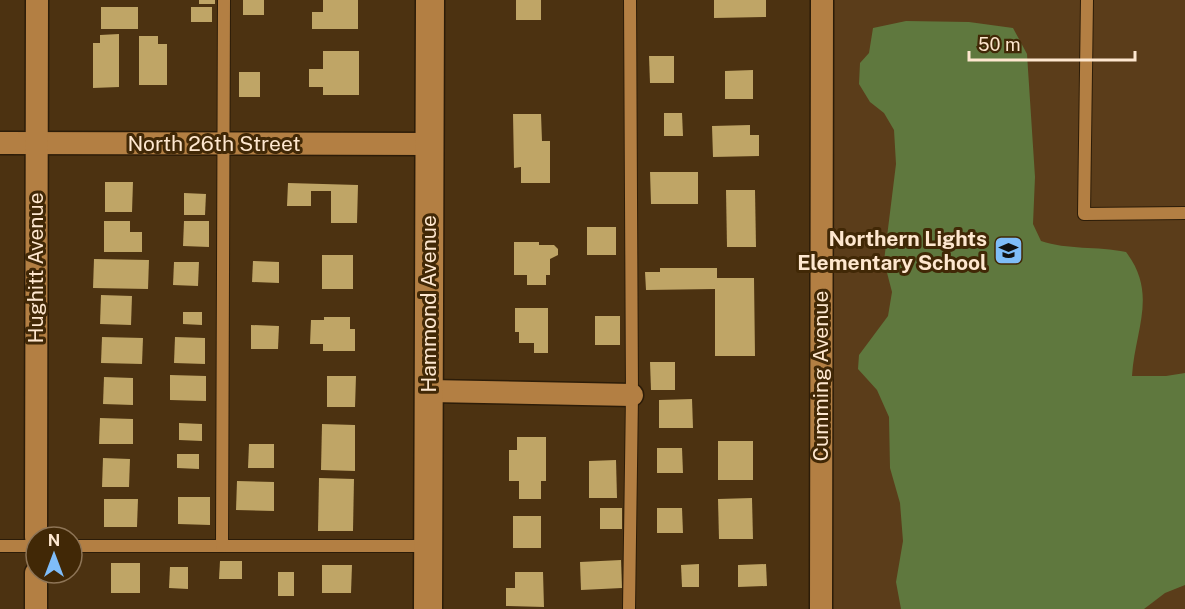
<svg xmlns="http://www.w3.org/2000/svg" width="1185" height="609" viewBox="0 0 1185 609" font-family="'Public Sans',sans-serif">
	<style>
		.built { fill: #5b3d1a }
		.forest { fill: #5f783e }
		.building { fill: #bfa566 }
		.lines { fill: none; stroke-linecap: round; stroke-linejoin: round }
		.service-casing { stroke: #2c1c08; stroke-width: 14 }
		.minor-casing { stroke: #2c1c08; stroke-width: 25 }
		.tertiary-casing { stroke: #2c1c08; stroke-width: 31 }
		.service { stroke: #b37f43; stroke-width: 12 }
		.minor { stroke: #b37f43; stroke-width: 22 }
		.tertiary { stroke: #b37f43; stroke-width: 28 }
		.labels { text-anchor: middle; stroke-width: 6; stroke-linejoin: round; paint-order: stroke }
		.street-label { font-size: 21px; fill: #fee7cf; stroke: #412806 }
		.poi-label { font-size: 21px; font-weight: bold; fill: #fee7cf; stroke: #412806; text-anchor: end }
	</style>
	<rect width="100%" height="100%" fill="#4c3211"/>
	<polygon class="built" points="832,0 1185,0 1185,609 829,609"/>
	<path class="forest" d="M 906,21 L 969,22 L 1013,28 L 1027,54 L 1035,177 L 1033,224 L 1041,241 C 1067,250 1097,246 1126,252 C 1158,294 1135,329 1132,376 L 1166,376 L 1185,373 L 1185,585 L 1165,593 L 1144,609 L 901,609 L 896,582 L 903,541 L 900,503 L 890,468 L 889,417 L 877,390 L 858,369 L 859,355 L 888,316 L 892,292 L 884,261 L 896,164 L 894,130 L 884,113 L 870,102 L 859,84 L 860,63 L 869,53 L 873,28 Z"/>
	<g class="building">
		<rect x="199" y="0" width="16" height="4"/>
		<rect x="243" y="0" width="21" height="15"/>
		<polygon points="323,0 358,0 358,29 312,29 312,12 323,12"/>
		<rect x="516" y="0" width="25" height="20"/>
		<polygon points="714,0 766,0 766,17 714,18"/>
		<rect x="101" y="7" width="37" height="22"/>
		<rect x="191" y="7" width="21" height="15"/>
		<polygon points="119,34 119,87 93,88 93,43 100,43 100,35"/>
		<polygon points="139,36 158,36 158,44 167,44 167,85 139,85"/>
		<polygon points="323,51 359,51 359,95 323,95 323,87 309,87 309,69 323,69"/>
		<polygon points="649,56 674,56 674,83 650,83"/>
		<polygon points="753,70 753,99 725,99 725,71"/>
		<rect x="239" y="72" width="21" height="25"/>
		<polygon points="664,113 682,113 683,136 664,136"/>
		<polygon points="513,114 541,114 542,141 550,141 550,183 521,183 521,167 514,168"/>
		<polygon points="750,125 750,135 759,135 759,156 713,157 712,126"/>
		<polygon points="650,172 698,172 698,204 651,204"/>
		<polygon points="105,182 133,182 132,212 105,212"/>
		<polygon points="288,183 358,185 357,223 331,223 331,191 311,191 311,206 287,206"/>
		<polygon points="726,190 755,190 756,247 727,247"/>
		<polygon points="184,193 206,194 205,215 184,215"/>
		<polygon points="104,221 130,221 130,232 142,232 142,252 104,252"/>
		<polygon points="184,221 209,221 209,247 183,246"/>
		<rect x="587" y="227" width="29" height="28"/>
		<polygon points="514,242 539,242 539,245 554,245 558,249 558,255 550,259 550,275 546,275 546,285 527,285 527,275 514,275"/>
		<rect x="322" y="255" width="31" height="34"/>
		<polygon points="94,259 149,260 148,289 93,288"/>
		<polygon points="253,261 279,262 279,283 252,282"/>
		<polygon points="174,262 199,262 198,286 173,285"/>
		<polygon points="660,268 717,268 717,278 754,278 755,356 715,356 715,289 646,290 645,272 660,272"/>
		<polygon points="101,295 132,296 131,325 100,324"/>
		<polygon points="515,308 548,308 548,353 534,353 534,343 519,343 519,332 515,332"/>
		<polygon points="183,312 202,312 202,325 183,324"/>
		<rect x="595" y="316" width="25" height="29"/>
		<polygon points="324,317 350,317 350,329 355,329 355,351 323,351 323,344 310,344 311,320 324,320"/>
		<polygon points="251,325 279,326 278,349 251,349"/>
		<polygon points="102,337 143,338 142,364 101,363"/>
		<polygon points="175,337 205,338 205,364 174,363"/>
		<polygon points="650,362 675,362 675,390 651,390"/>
		<polygon points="170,375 206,376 206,401 170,400"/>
		<polygon points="327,376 356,376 355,407 327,407"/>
		<polygon points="104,377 133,378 133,405 103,404"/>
		<polygon points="692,399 693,428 659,428 659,400"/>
		<polygon points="100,418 133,419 133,444 99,444"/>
		<polygon points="179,423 202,424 202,441 179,440"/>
		<polygon points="322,424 355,425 355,471 321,470"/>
		<polygon points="517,437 546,437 546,481 541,481 541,499 519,499 519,481 509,481 509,450 517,450"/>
		<rect x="718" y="441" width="35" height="39"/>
		<polygon points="249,444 274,444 274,468 248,468"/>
		<polygon points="657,448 682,448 683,473 657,473"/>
		<polygon points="177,454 199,454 199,469 177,468"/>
		<polygon points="103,458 130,459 129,487 102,487"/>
		<polygon points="616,460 617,498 589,498 589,461"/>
		<polygon points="319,478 354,479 353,531 318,531"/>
		<polygon points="237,481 274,482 274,511 236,510"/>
		<polygon points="178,497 210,497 210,525 178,524"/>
		<polygon points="752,498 753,539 719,539 718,499"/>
		<polygon points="104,499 138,499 137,527 104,527"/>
		<rect x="600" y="508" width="22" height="21"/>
		<polygon points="657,508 682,508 683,533 657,533"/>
		<rect x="513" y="516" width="28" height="32"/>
		<polygon points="621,560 622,588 581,590 580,562"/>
		<polygon points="220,561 242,561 242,579 219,579"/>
		<rect x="111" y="563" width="29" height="30"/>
		<polygon points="699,564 699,587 682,587 681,565"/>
		<polygon points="766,564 767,586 738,587 738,565"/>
		<polygon points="322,565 352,565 351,593 322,593"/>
		<polygon points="170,567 188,567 188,589 169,588"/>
		<rect x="278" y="572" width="16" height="24"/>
		<polygon points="515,572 543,572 544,607 506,606 506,588 515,588"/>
	</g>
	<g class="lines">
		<defs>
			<g id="service">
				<polyline points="1087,0 1084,214 1185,213"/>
				<polyline points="0,546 36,546"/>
				<polyline points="72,546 428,546"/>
				<polyline points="222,546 224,0"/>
				<polyline points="629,609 632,395 630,0"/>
			</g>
			<g id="minor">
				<polyline points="0,143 428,144"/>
				<polyline points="430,391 632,395"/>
				<polyline points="36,537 37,0"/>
				<polyline points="36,609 36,573"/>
				<polyline points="821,609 822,0"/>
			</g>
			<polyline id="tertiary" points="428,609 430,0"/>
		</defs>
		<use href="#service" class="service-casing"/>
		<use href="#minor" class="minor-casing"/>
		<use href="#tertiary" class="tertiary-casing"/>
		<use href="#service" class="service"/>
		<use href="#minor" class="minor"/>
		<use href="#tertiary" class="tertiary"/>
	</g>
	<defs>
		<symbol id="school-square" viewBox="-11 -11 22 22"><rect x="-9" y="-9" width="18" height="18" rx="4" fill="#7fbdf9" stroke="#412806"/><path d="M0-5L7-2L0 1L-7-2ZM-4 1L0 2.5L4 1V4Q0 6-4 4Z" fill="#111"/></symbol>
	</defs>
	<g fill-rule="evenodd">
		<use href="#school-square" x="992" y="234" width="33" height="33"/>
	</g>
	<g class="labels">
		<g class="street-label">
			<text x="214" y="151">North 26th Street</text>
			<text transform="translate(36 268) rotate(-90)" y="7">Hughitt Avenue</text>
			<text transform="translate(429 304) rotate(-90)" y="7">Hammond Avenue</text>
			<text transform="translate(821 376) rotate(-90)" y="7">Cumming Avenue</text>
		</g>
		<g class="poi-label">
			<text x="987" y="246">Northern Lights<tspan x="987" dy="24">Elementary School</tspan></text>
		</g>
	</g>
	<g transform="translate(54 555)"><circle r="28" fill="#412806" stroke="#8d7456" stroke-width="1.5"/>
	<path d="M0-4.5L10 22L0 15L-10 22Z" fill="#7fbdf9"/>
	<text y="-9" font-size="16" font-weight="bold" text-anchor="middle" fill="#fee7cf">N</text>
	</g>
	<path d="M969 51v9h166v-9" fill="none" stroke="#fee7cf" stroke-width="3"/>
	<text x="978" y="51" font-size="18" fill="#fee7cf" stroke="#412806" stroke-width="4.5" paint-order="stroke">50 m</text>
</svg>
